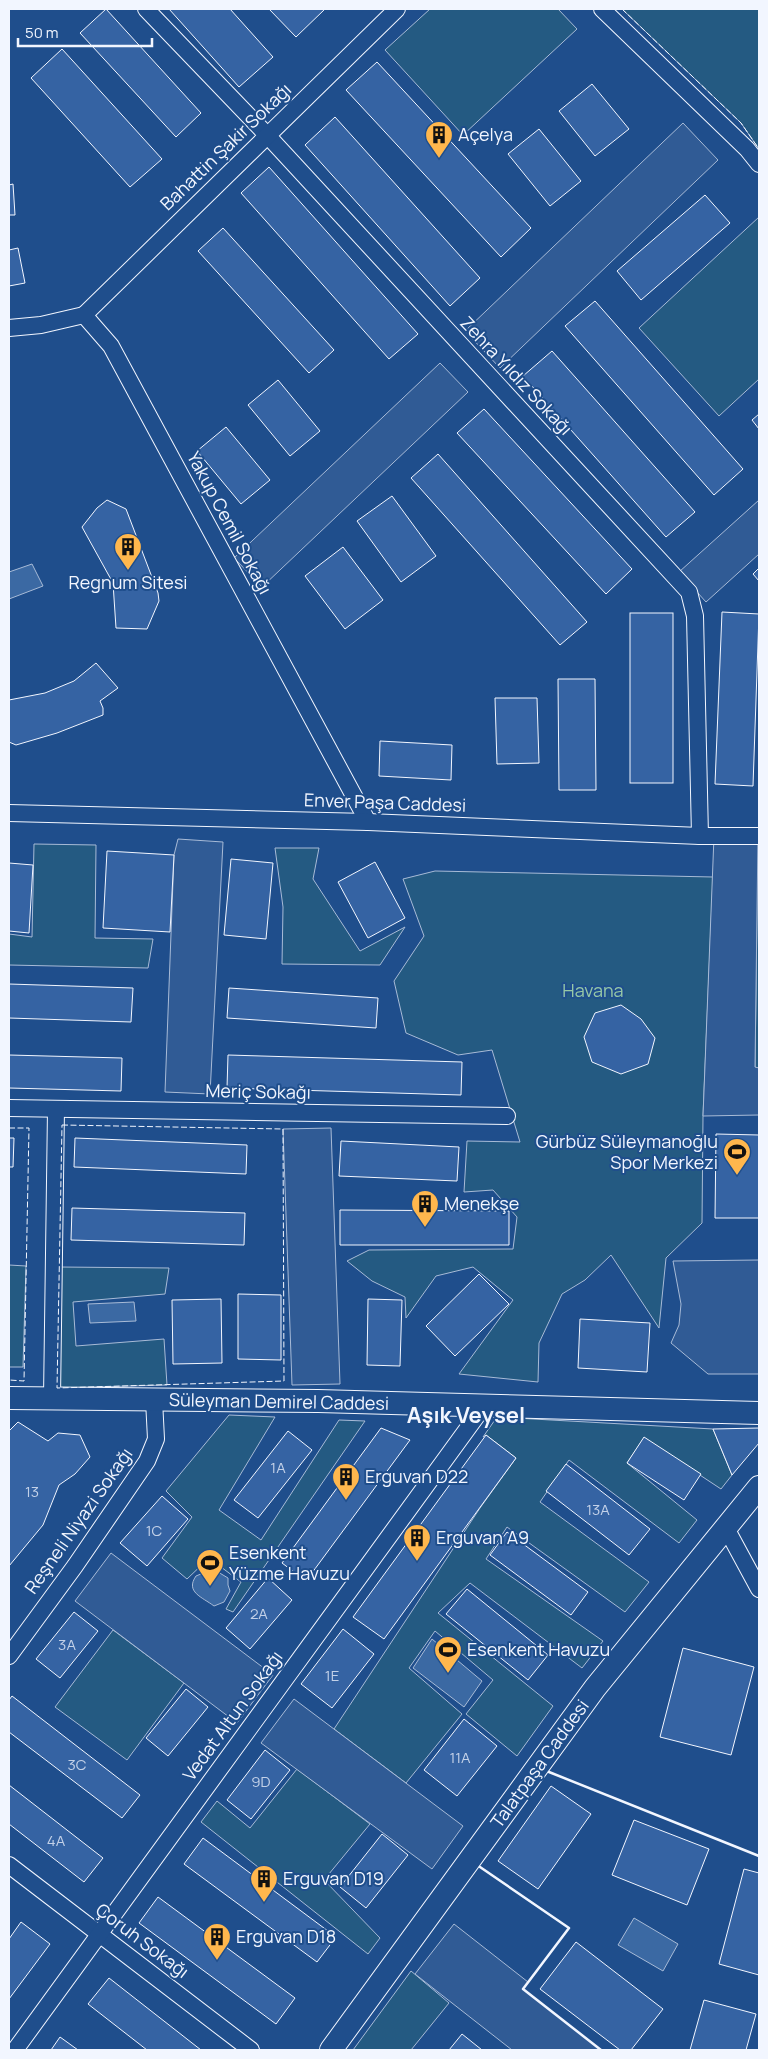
<svg xmlns="http://www.w3.org/2000/svg" width="768" height="2059" viewBox="0 0 768 2059" font-family="Manrope,sans-serif">
	<style>
		.green { fill: #245a82; stroke: #a8bbd7 }
		.parking { fill: #305b95; stroke: #a8bbd7 }
		.water { fill: #3b69a3; stroke: #a8bbd7 }
		.building { fill: #3563a3; stroke: #f2f6ff }
		.lines { fill: none; stroke-linecap: round; stroke-linejoin: round }
		.street-casing { stroke: #f2f6ff; stroke-width: 18 }
		.secondary-casing { stroke: #f2f6ff; stroke-width: 24 }
		.street { stroke: #1f4e8c; stroke-width: 16 }
		.secondary { stroke: #1f4e8c; stroke-width: 22 }
		.fence { stroke: #f2f6ff; stroke-width: 1; stroke-dasharray: 6 2.5; stroke-linecap: butt }
		.wall { stroke: #f2f6ff; stroke-width: 2.5 }
		.labels { text-anchor: middle; stroke-width: 4; stroke-linejoin: round; paint-order: stroke }
		.number-label { font-size: 15px; fill: #c3d1e8 }
		.poi-label { font-size: 18px; fill: #f2f6ff; stroke: #1f4e8c; text-anchor: start }
		.street-label { font-size: 18px; fill: #f2f6ff; stroke: #1f4e8c }
		.park-label { font-size: 18px; fill: #97c8a6; stroke: #1f4e8c }
		.district-label { font-size: 22px; font-weight: bold; fill: #f2f6ff; stroke: #1f4e8c }
	</style>
	<rect width="100%" height="100%" fill="#1f4e8c"/>
	<g class="green">
		<polygon points="430,9 558,9 577,29 463,135 385,50"/>
		<polygon points="622,9 759,9 759,149 741,123"/>
		<polygon points="759,217 759,379 719,416 639,328"/>
		<polygon points="758,836 759,836 759,1068 755,1068"/>
		<polygon points="34,844 96,845 95,938 153,939 148,968 9,965 9,934 32,937"/>
		<polygon points="275,848 319,848 313,879 360,951 405,927 380,965 282,964 283,907"/>
		<polygon points="435,871 713,877 703,1116 702,1223 666,1258 659,1328 611,1255 585,1280 562,1294 539,1343 538,1382 459,1374 513,1300 473,1267 436,1276 406,1318 405,1297 372,1281 347,1261 369,1250 513,1249 517,1217 493,1190 464,1192 467,1141 520,1142 492,1050 458,1055 406,1033 394,981 424,936 403,879"/>
		<polygon points="9,1265 26,1266 23,1367 9,1367"/>
		<polygon points="59,1267 169,1268 165,1294 73,1302 76,1346 164,1339 167,1385 57,1388"/>
		<polygon points="229,1415 275,1417 219,1510 261,1540 339,1420 365,1421 233,1612 226,1609 241,1582 209,1558 187,1579 162,1558 192,1517 166,1491"/>
		<polygon points="497,1417 713,1429 732,1475 721,1489 644,1438 627,1463 697,1520 679,1543 569,1460 540,1502 649,1582 625,1612 507,1527 486,1559 603,1641 582,1668 470,1583 438,1613 553,1706 517,1756 466,1714 493,1680 435,1631 409,1668 462,1714 406,1783 334,1729 480,1508 516,1458 486,1435 483,1437"/>
		<polygon points="113,1630 184,1683 127,1760 55,1707"/>
		<polygon points="297,1769 370,1824 324,1880 380,1938 368,1954 201,1822 217,1801 250,1828"/>
		<polygon points="411,1971 449,2003 411,2050 353,2050"/>
	</g>
	<g class="parking">
		<polygon points="683,123 718,160 500,368 465,331"/>
		<polygon points="440,363 468,392 262,587 234,558"/>
		<polygon points="759,500 759,554 706,602 679,572"/>
		<polygon points="714,836 758,836 755,1067 759,1068 759,1115 703,1116"/>
		<polygon points="178,839 223,842 210,1094 165,1092 174,855"/>
		<polygon points="331,1128 340,1384 292,1385 283,1129"/>
		<polygon points="759,1260 759,1374 708,1374 671,1343 679,1325 681,1304 673,1261"/>
		<polygon points="111,1553 273,1675 237,1723 75,1601"/>
		<polygon points="294,1699 463,1826 432,1869 261,1743"/>
		<polygon points="454,1924 528,1982 523,1989 601,2050 512,2050 415,1974"/>
	</g>
	<g class="water">
		<polygon points="32,564 43,586 9,599 9,572"/>
		<polygon points="134,1302 136,1321 90,1323 88,1304"/>
		<path d="M 213,1569 L 228,1578 L 228,1585 L 230,1591 L 224,1602 L 214,1606 C 202,1597 185,1592 196,1576 Z"/>
		<polygon points="432,1639 482,1681 464,1707 413,1668"/>
		<polygon points="634,1918 678,1944 663,1971 618,1945"/>
	</g>
	<g class="building">
		<polygon points="106,9 201,113 176,137 80,33"/>
		<polygon points="169,9 230,9 273,57 239,87"/>
		<polygon points="269,9 325,9 296,37"/>
		<polygon points="62,49 162,159 130,187 31,78"/>
		<polygon points="377,62 531,228 501,257 346,90"/>
		<polygon points="592,84 629,129 595,156 559,111"/>
		<polygon points="335,117 480,278 450,306 305,145"/>
		<polygon points="539,129 581,181 550,206 508,154"/>
		<polygon points="269,167 418,334 389,359 241,193"/>
		<polygon points="13,184 15,215 9,215 9,185"/>
		<polygon points="705,195 730,223 641,300 617,271"/>
		<polygon points="223,228 334,350 309,373 198,251"/>
		<polygon points="18,248 25,283 9,286 9,250"/>
		<polygon points="595,301 743,469 714,495 565,326"/>
		<polygon points="552,351 695,512 666,537 523,376"/>
		<polygon points="278,380 320,431 290,456 248,405"/>
		<polygon points="484,409 632,569 606,594 457,433"/>
		<polygon points="759,414 759,429 752,420"/>
		<polygon points="226,427 270,480 241,504 197,451"/>
		<polygon points="438,454 587,622 560,645 411,478"/>
		<polygon points="392,496 436,556 401,582 357,521"/>
		<polygon points="107,500 126,509 158,593 159,601 147,629 116,628 113,583 82,527 97,508"/>
		<polygon points="343,547 383,600 345,629 305,576"/>
		<polygon points="759,568 759,581 753,574"/>
		<polygon points="722,612 759,614 753,786 715,784"/>
		<rect x="630" y="613" width="43" height="170"/>
		<polygon points="96,663 118,688 100,701 103,708 103,715 57,733 16,745 9,742 9,700 45,693 74,681"/>
		<polygon points="558,679 595,679 596,790 559,790"/>
		<polygon points="495,698 537,698 539,763 497,764"/>
		<polygon points="380,741 452,745 451,780 379,776"/>
		<polygon points="107,851 174,855 170,932 103,928"/>
		<polygon points="231,859 273,863 266,939 224,935"/>
		<polygon points="375,862 405,918 368,938 338,882"/>
		<polygon points="9,863 33,865 29,933 9,931"/>
		<polygon points="9,984 133,988 131,1022 9,1018"/>
		<polygon points="229,988 378,998 376,1028 227,1018"/>
		<polygon points="621,1005 641,1019 655,1038 648,1064 621,1074 592,1062 584,1037 595,1013"/>
		<polygon points="9,1055 122,1058 121,1091 9,1088"/>
		<polygon points="228,1055 462,1062 461,1095 227,1088"/>
		<polygon points="716,1134 759,1135 759,1218 715,1218"/>
		<polygon points="9,1138 14,1138 13,1167 9,1167"/>
		<polygon points="75,1138 247,1145 246,1174 74,1167"/>
		<polygon points="341,1141 459,1147 457,1181 339,1176"/>
		<polygon points="72,1208 245,1213 244,1245 71,1240"/>
		<polygon points="340,1210 509,1211 509,1245 340,1245"/>
		<polygon points="479,1274 509,1304 455,1356 426,1326"/>
		<polygon points="238,1294 281,1295 281,1360 238,1359"/>
		<polygon points="221,1299 222,1363 173,1364 172,1300"/>
		<polygon points="368,1299 402,1300 400,1366 367,1365"/>
		<polygon points="580,1319 650,1323 647,1372 578,1368"/>
		<polygon points="18,1422 48,1441 58,1433 80,1435 90,1457 75,1474 59,1485 43,1525 9,1566 9,1431"/>
		<polygon points="381,1428 410,1440 306,1581 282,1563"/>
		<polygon points="759,1428 759,1443 732,1475 713,1429"/>
		<polygon points="288,1431 312,1450 258,1518 234,1500"/>
		<polygon points="486,1435 516,1458 384,1639 353,1617"/>
		<polygon points="644,1437 701,1474 684,1500 627,1463"/>
		<polygon points="566,1464 650,1529 629,1555 546,1491"/>
		<polygon points="162,1496 188,1519 147,1566 120,1543"/>
		<polygon points="507,1532 588,1592 571,1615 490,1555"/>
		<polygon points="268,1578 292,1600 250,1649 226,1628"/>
		<polygon points="467,1589 548,1655 528,1680 446,1614"/>
		<polygon points="74,1612 98,1631 60,1678 36,1659"/>
		<polygon points="343,1629 374,1654 332,1708 301,1684"/>
		<polygon points="683,1648 754,1667 731,1755 660,1737"/>
		<polygon points="186,1689 208,1707 168,1756 146,1738"/>
		<polygon points="12,1696 140,1795 122,1818 9,1732 9,1700"/>
		<polygon points="464,1719 497,1746 457,1796 424,1770"/>
		<polygon points="265,1750 290,1770 251,1819 227,1800"/>
		<polygon points="9,1785 103,1858 84,1882 9,1824"/>
		<polygon points="551,1786 591,1814 538,1889 498,1861"/>
		<polygon points="634,1820 709,1849 687,1905 612,1875"/>
		<polygon points="382,1834 408,1855 366,1908 340,1887"/>
		<polygon points="203,1838 336,1937 317,1962 184,1864"/>
		<polygon points="744,1869 759,1873 759,1975 719,1964"/>
		<polygon points="158,1897 295,1998 276,2024 139,1923"/>
		<polygon points="21,1922 50,1944 9,1999 9,1939"/>
		<polygon points="576,1942 663,2009 631,2050 620,2050 540,1989"/>
		<polygon points="109,1978 201,2050 147,2050 88,2004"/>
		<polygon points="704,2000 756,2014 746,2050 690,2050"/>
		<polygon points="462,2034 482,2050 449,2050"/>
		<polygon points="60,2037 78,2050 51,2050"/>
	</g>
	<g class="lines">
		<defs>
			<g id="street">
				<polyline points="146,9 267,135 689,592 695,616 700,836"/>
				<polyline points="602,9 747,149 759,164"/>
				<polyline points="84,315 111,346 368,822"/>
				<polyline points="84,315 397,9"/>
				<polyline points="9,328 41,325 84,315"/>
				<polyline points="9,813 368,822 700,836 759,836"/>
				<polyline points="9,1108 507,1116"/>
				<polyline points="52,1398 56,1109"/>
				<polyline points="726,1528 759,1589"/>
				<polyline points="9,1656 75,1566 147,1461 156,1439 154,1400"/>
				<polyline points="9,1865 251,2050"/>
				<polyline points="15,2050 484,1406"/>
			</g>
			<g id="secondary">
				<polyline points="9,1398 318,1401 759,1413"/>
				<polyline points="331,2050 595,1688 759,1487"/>
			</g>
		</defs>
		<use href="#street" class="street-casing"/>
		<use href="#secondary" class="secondary-casing"/>
		<use href="#street" class="street"/>
		<use href="#secondary" class="secondary"/>
		<g class="fence">
			<polyline points="622,9 741,123 759,149"/>
			<polygon points="62,1125 283,1129 284,1381 57,1388"/>
			<polyline points="9,1128 29,1128 24,1381 9,1380"/>
		</g>
		<g class="wall">
			<polyline points="549,1772 759,1856"/>
			<polyline points="480,1867 569,1928 523,1989 601,2050"/>
		</g>
	</g>
	<defs>
		<symbol id="building-pin" viewBox="-11 -11 22 30"><path d="M0 17L-7.5 6A9.5 9.5 0 1 1 7.5 6Z" fill="#ffb74d" stroke="#1f4e8c"/><path d="M-4-6H4V6H1V3H-1V6H-4ZM-2.5-4.3h1.7v1.8h-1.7ZM.8-4.3h1.7v1.8H.8ZM-2.5-1h1.7V.8h-1.7ZM.8-1h1.7V.8H.8Z" fill="#111"/></symbol>
		<symbol id="stadium-pin" viewBox="-11 -11 22 30"><path d="M0 17L-7.5 6A9.5 9.5 0 1 1 7.5 6Z" fill="#ffb74d" stroke="#1f4e8c"/><path d="M0-5a6.5 5 0 1 0 0 10a6.5 5 0 1 0 0-10ZM-3.5-1.8h7v3.6h-7Z" fill="#111"/></symbol>
	</defs>
	<g fill-rule="evenodd">
		<use href="#building-pin" x="423" y="119" width="32" height="43"/>
		<use href="#building-pin" x="112" y="531" width="32" height="43"/>
		<use href="#stadium-pin" x="721" y="1136" width="32" height="43"/>
		<use href="#building-pin" x="409" y="1188" width="32" height="43"/>
		<use href="#building-pin" x="330" y="1461" width="32" height="43"/>
		<use href="#building-pin" x="401" y="1522" width="32" height="43"/>
		<use href="#stadium-pin" x="194" y="1547" width="32" height="43"/>
		<use href="#stadium-pin" x="432" y="1634" width="32" height="43"/>
		<use href="#building-pin" x="248" y="1863" width="32" height="43"/>
		<use href="#building-pin" x="201" y="1921" width="32" height="43"/>
	</g>
	<g class="labels">
		<g class="number-label">
			<text x="278" y="1473">1A</text>
			<text x="32" y="1497">13</text>
			<text x="598" y="1515">13A</text>
			<text x="154" y="1536">1C</text>
			<text x="259" y="1619">2A</text>
			<text x="67" y="1650">3A</text>
			<text x="332" y="1681">1E</text>
			<text x="460" y="1763">11A</text>
			<text x="77" y="1770">3C</text>
			<text x="261" y="1787">9D</text>
			<text x="56" y="1846">4A</text>
		</g>
		<g class="poi-label">
			<text x="458" y="141">Açelya</text>
			<text x="128" y="589" text-anchor="middle">Regnum Sitesi</text>
			<text x="718" y="1148" text-anchor="end">Gürbüz Süleymanoğlu<tspan x="718" dy="21">Spor Merkezi</tspan></text>
			<text x="444" y="1210">Menekşe</text>
			<text x="365" y="1483">Erguvan D22</text>
			<text x="436" y="1544">Erguvan A9</text>
			<text x="229" y="1559">Esenkent<tspan x="229" dy="21">Yüzme Havuzu</tspan></text>
			<text x="467" y="1656">Esenkent Havuzu</text>
			<text x="283" y="1885">Erguvan D19</text>
			<text x="236" y="1943">Erguvan D18</text>
		</g>
		<g class="street-label">
			<text transform="translate(226 147) rotate(-44)" y="6">Bahattin Şakir Sokağı</text>
			<text transform="translate(516 376) rotate(47)" y="6">Zehra Yıldız Sokağı</text>
			<text transform="translate(229 523) rotate(62)" y="6">Yakup Cemil Sokağı</text>
			<text transform="translate(385 803) rotate(2)" y="6">Enver Paşa Caddesi</text>
			<text transform="translate(258 1092) rotate(1)" y="6">Meriç Sokağı</text>
			<text transform="translate(279 1402) rotate(1)" y="6">Süleyman Demirel Caddesi</text>
			<text transform="translate(79 1521) rotate(-55)" y="6">Reşneli Niyazi Sokağı</text>
			<text transform="translate(233 1716) rotate(-54)" y="6">Vedat Altun Sokağı</text>
			<text transform="translate(540 1764) rotate(-54)" y="6">Talatpaşa Caddesi</text>
			<text transform="translate(142 1941) rotate(37)" y="6">Çoruh Sokağı</text>
		</g>
		<g class="park-label">
			<text x="593" y="997">Havana</text>
		</g>
		<g class="district-label">
			<text x="466" y="1423">Aşık Veysel</text>
		</g>
	</g>
	<rect width="768" height="2059" fill="none" stroke="#f2f6ff" stroke-width="20"/>
	<path d="M18 38v8h134v-8" fill="none" stroke="#f2f6ff" stroke-width="2.5"/>
	<text x="25" y="38" font-size="15" fill="#f2f6ff" stroke="#1f4e8c" stroke-width="4" paint-order="stroke">50 m</text>
</svg>
